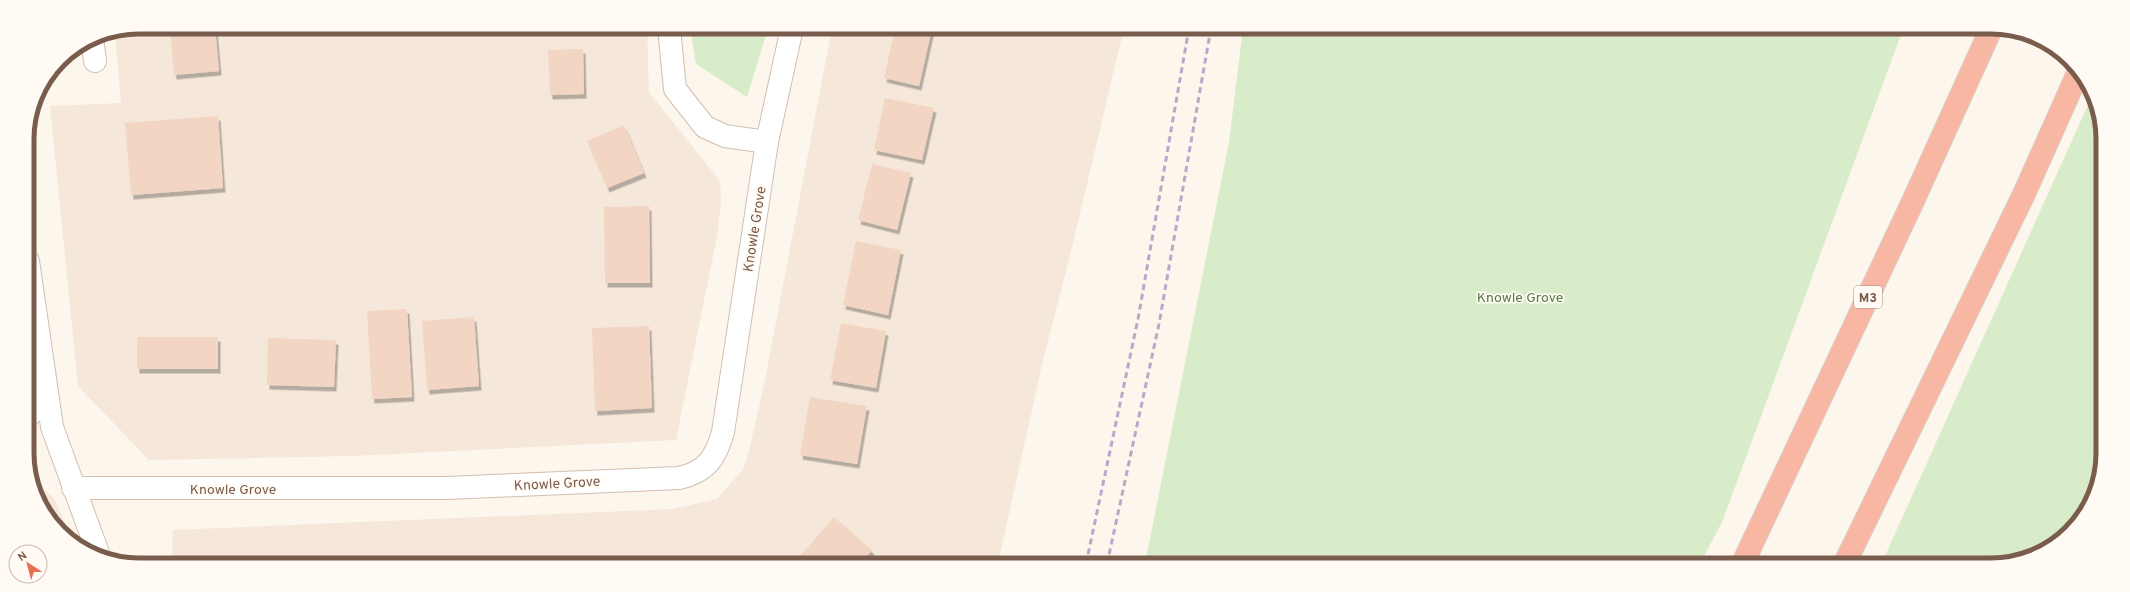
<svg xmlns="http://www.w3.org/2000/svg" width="2130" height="592" viewBox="0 0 2130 592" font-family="Overpass,sans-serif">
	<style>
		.residential { fill: #f5e8da }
		.green { fill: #d8ecc9 }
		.building { fill: #f3d5c3; filter: url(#shadow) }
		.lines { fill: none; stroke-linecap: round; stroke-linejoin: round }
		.minor-casing { stroke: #d1beb0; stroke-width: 24 }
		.highway-casing { stroke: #dad1cd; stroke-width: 24 }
		.minor { stroke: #fff; stroke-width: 22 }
		.highway { stroke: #f7b7a3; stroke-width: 22 }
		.rail { stroke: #b9a8c9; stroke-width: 3; stroke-dasharray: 6 4; stroke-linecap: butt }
		.labels { text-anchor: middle; stroke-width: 3.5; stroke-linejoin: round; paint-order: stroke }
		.shield { fill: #fffaf3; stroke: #a28b7f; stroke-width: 1 }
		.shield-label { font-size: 13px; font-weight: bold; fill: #7a5c4d }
		.street-label { font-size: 14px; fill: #7a5c4d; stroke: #fffaf3 }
		.park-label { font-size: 14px; fill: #537a41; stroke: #fffaf3 }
		.rim { fill: none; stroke: #7a5c4d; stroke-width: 5 }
	</style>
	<defs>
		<filter id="shadow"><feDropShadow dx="2.5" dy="4.5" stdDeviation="0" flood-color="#0004"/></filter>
	</defs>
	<rect width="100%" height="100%" fill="#fdf6ec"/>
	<g class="residential">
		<polygon points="139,27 647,28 649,92 720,181 721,202 717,236 676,440 354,456 149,460 78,386 50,106 121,103 115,32"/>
		<polygon points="832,28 1124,28 1069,260 1043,360 998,564 172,563 173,530 673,509 717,499 744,468 749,451 765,380"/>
		<polygon points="32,481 53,497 72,539 60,532"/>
	</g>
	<g class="green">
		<polygon points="690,28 768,28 747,97 696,64"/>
		<polygon points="1243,28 1903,29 1723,520 1700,564 1145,564 1229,142"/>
		<polygon points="2091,98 2101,117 2101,475 2088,509 2065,537 2034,557 1998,565 1881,565"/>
	</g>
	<g class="building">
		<polygon points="170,27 215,27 219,71 174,75"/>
		<polygon points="895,28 932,28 919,86 884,78"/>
		<polygon points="583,49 584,94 550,95 548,50"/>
		<polygon points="885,98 934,108 922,160 874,150"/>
		<polygon points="218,116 223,188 131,195 125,123"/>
		<polygon points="624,125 644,173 607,188 587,141"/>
		<polygon points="872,164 911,173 897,230 858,220"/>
		<polygon points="649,206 650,283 605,283 604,207"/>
		<polygon points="856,241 901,250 888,315 843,305"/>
		<polygon points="407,309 412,397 372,399 367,311"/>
		<polygon points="474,317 479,386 427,390 422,321"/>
		<polygon points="841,323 886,331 876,388 830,380"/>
		<polygon points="649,326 652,408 595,411 592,328"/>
		<rect x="137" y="337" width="81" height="32"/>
		<polygon points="268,338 336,340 334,387 267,385"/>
		<polygon points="810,397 867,406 857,464 800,455"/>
		<polygon points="834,517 872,550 860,564 793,564"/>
	</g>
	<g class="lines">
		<defs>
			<g id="minor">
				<polyline points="669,28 675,89 705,127 725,136 767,142"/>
				<polyline points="92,38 95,61"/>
				<polyline points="28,261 52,427 98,553"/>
				<polyline points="29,415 48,399"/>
				<path d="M 73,488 L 447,488 L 679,478 C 707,472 716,457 723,432 L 767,142 L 792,28"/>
			</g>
			<g id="highway">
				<polyline points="1742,565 1914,199 1991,29"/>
				<polyline points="1844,565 2024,194 2078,73"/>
			</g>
		</defs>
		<use href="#minor" class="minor-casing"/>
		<use href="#highway" class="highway-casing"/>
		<use href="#minor" class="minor"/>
		<use href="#highway" class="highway"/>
		<g class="rail">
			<polyline points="1086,564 1138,319 1189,28"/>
			<polyline points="1107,564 1159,324 1211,28"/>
		</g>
	</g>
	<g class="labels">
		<rect class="shield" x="1854" y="286" width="28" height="22" rx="3"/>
		<g class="shield-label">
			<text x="1868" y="302">M3</text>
		</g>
		<g class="street-label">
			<text transform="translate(754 229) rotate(-81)" y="5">Knowle Grove</text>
			<text transform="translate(557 483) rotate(-3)" y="5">Knowle Grove</text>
			<text x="233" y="494">Knowle Grove</text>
		</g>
		<g class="park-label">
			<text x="1520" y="302">Knowle Grove</text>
		</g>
	</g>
	<path d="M0 0H2130V592H0ZM139 34H1991A105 105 0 0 1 2096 139V453A105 105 0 0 1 1991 558H139A105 105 0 0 1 34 453V139A105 105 0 0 1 139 34Z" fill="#fffaf3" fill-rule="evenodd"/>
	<path class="rim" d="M139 34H1991A105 105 0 0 1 2096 139V453A105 105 0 0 1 1991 558H139A105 105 0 0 1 34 453V139A105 105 0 0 1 139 34Z"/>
	<g transform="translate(28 564) rotate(324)"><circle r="19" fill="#fffaf3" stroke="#cabbb1"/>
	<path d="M0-3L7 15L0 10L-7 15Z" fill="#e76f51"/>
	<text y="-6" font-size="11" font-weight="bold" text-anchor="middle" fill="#7a5c4d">N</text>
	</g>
</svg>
